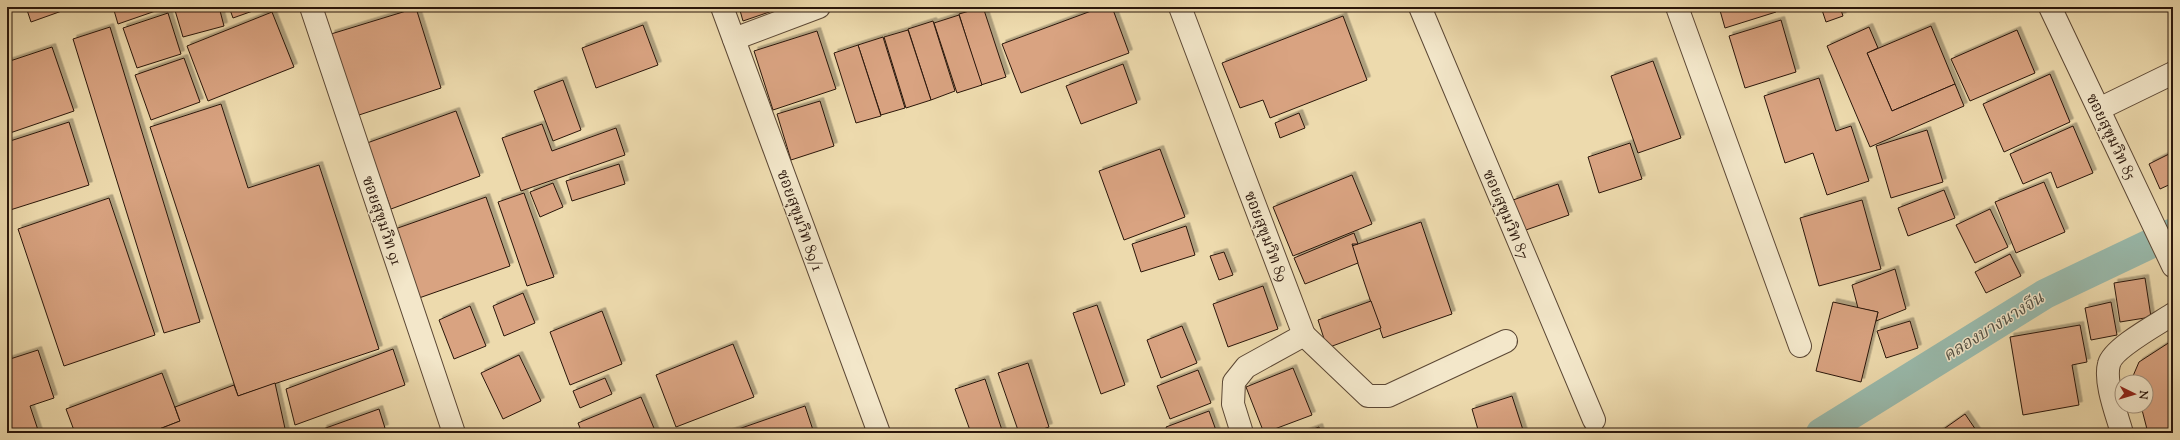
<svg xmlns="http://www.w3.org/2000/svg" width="2180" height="440" viewBox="0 0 2180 440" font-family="'Sorts Mill Goudy','Noto Serif Thai',serif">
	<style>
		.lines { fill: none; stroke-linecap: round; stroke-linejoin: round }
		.canal { stroke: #99baac; stroke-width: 30 }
		.building { fill: #d9a381; stroke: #2a160b; filter: url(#shadow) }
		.minor-casing { stroke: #5b4734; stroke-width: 24 }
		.minor { stroke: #f3e7ca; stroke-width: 22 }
		.labels { text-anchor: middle; stroke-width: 3; stroke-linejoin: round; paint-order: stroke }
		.street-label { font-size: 16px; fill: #2a160b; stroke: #f3e7ca }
		.water-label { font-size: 17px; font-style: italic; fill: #514f43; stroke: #f3e7ca }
	</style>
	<defs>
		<filter id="shadow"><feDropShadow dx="3.5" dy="-3.5" stdDeviation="0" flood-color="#0004"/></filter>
	</defs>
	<rect width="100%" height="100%" fill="#eddaad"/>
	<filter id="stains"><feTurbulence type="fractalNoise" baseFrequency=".005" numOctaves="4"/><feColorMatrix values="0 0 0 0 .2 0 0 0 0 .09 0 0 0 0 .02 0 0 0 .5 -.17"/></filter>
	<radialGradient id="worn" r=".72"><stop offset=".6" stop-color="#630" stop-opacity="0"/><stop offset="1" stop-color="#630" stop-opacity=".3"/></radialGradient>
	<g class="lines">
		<polyline class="canal" points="1821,433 2045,294 2173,233"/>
	</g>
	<g class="building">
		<polygon points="26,7 73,7 31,22"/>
		<polygon points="113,7 167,7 118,24"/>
		<polygon points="174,7 219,7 224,26 183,37"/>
		<polygon points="229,7 264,7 233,18"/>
		<polygon points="739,7 784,7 743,21"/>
		<polygon points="983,7 1006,77 981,85 959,14"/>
		<polygon points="1102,7 1112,7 1129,53 1021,93 1002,44"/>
		<polygon points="1719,7 1775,7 1776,12 1725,28"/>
		<polygon points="1821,7 1840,7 1843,16 1826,22"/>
		<polygon points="416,8 441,88 356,116 331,34"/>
		<polygon points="272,12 294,67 208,101 187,46"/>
		<polygon points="168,13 181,54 137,68 123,28"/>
		<polygon points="959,15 982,85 957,93 934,23"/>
		<polygon points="1343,16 1367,80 1270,118 1263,100 1240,108 1222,63"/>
		<polygon points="1781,20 1796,72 1745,88 1729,36"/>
		<polygon points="933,21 955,91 931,100 908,29"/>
		<polygon points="643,25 658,65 596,88 582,48"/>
		<polygon points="1931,26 1955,84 1892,111 1867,53"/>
		<polygon points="110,27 200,322 164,333 73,39"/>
		<polygon points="1869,27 1878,48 1867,53 1892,111 1955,84 1964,106 1870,147 1827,46"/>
		<polygon points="908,30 931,100 906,108 884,37"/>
		<polygon points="2017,30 2035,73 1970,101 1951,59"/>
		<polygon points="817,31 836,89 773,110 754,51"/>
		<polygon points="883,37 905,108 881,115 858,45"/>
		<polygon points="858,45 881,116 856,123 834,53"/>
		<polygon points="52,47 74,111 7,134 7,62"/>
		<polygon points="184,58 200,102 151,120 135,75"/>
		<polygon points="1653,61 1681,138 1638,153 1611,76"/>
		<polygon points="1123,64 1137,103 1081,124 1066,86"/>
		<polygon points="2050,74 2070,122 2004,152 1983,104"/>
		<polygon points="1819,78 1836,131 1851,126 1869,181 1827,195 1813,153 1785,163 1764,96"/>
		<polygon points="563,80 581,130 553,141 534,91"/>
		<polygon points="820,101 834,146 791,160 777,114"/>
		<polygon points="221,104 248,188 319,165 379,349 238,396 150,127"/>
		<polygon points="456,111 480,176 391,209 367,143"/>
		<polygon points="1299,113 1305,128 1280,138 1275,123"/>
		<polygon points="69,122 89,185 7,211 7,142"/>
		<polygon points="542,124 552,151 616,128 625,155 521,191 502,138"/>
		<polygon points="2073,126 2093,173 2057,188 2051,172 2023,184 2010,154"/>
		<polygon points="1927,130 1943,182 1891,198 1876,146"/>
		<polygon points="1630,143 1642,179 1599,193 1588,157"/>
		<polygon points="1160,149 1185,217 1124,240 1099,171"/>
		<polygon points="2173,152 2173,183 2160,189 2149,164"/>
		<polygon points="619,164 625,184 572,201 566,181"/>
		<polygon points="1352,175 1372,224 1293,256 1273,207"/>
		<polygon points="2044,182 2065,232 2016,253 1995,202"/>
		<polygon points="553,183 563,207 540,217 530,192"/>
		<polygon points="1558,184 1569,215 1523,231 1513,200"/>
		<polygon points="1944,190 1955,218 1908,236 1898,208"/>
		<polygon points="524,193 554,277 527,286 498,202"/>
		<polygon points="486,197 510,266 419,298 395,229"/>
		<polygon points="109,198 155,335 64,366 18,229"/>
		<polygon points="1862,200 1881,269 1819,286 1800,218"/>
		<polygon points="1990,209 2008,247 1975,263 1956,225"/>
		<polygon points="1421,222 1452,314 1383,338 1352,246"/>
		<polygon points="1186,226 1195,255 1141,272 1132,244"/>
		<polygon points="1354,233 1358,244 1352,244 1358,263 1305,284 1294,258"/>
		<polygon points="1224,252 1233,275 1219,280 1210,256"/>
		<polygon points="2010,254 2021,276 1986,293 1975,272"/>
		<polygon points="1895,269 1906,309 1876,321 1878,312 1858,308 1852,285"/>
		<polygon points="2145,278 2151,317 2120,322 2114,283"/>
		<polygon points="1263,286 1278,329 1228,347 1213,304"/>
		<polygon points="523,293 535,323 504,336 493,306"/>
		<polygon points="1371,301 1381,328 1327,348 1318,320"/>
		<polygon points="1833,302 1878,312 1861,382 1816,371"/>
		<polygon points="2111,302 2117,335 2091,340 2085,308"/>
		<polygon points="1097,305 1125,385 1101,394 1073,313"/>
		<polygon points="470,306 486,346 454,359 439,320"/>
		<polygon points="602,311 622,364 570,385 550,332"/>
		<polygon points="1910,321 1918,348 1886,358 1877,331"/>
		<polygon points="2080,325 2087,362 2072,365 2079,405 2023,415 2010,337"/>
		<polygon points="1182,326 1197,363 1161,378 1147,340"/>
		<polygon points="2173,340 2173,433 2148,433 2141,406 2146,406 2146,382 2135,382 2133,376 2139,362"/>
		<polygon points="733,344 754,397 676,427 656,375"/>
		<polygon points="393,349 405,385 295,425 286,389"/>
		<polygon points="38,350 54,398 30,406 39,433 7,433 7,360"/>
		<polygon points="519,355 541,401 503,419 481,373"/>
		<polygon points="1028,363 1049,427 1031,433 1019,433 998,373"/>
		<polygon points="1293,368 1312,415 1264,433 1246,387"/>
		<polygon points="1198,370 1211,403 1170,419 1157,386"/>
		<polygon points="162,373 180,421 149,433 75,433 66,409"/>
		<polygon points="605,378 612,394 580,408 573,391"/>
		<polygon points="985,379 1003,433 971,433 955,389"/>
		<polygon points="275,383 286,433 149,433 180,421 175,407 234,385 238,396"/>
		<polygon points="1512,396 1524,433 1479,433 1472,409"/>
		<polygon points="641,397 656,433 582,433 578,423"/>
		<polygon points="805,406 814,433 727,433"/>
		<polygon points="379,409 385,428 371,433 324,433 323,429"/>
		<polygon points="1209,411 1217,433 1168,433 1166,427"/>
		<polygon points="1965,414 1978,433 1938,433"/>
		<polygon points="1319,427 1321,433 1303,433"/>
	</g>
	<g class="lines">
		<defs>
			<g id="minor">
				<polyline points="311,7 454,433"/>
				<polyline points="722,7 879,433"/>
				<polyline points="1180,7 1304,335 1246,367 1234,382 1233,404 1242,433"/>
				<polyline points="1420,7 1594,420"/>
				<polyline points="1677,7 1800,346"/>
				<polyline points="2050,7 2173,266"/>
				<polyline points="734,39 819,7"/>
				<polyline points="2099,109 2173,73"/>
				<polyline points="1304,335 1368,396 1388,396 1506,341"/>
				<path d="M 2122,433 C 2117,415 2104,382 2109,364 C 2113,348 2158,324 2173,314"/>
			</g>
		</defs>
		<use href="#minor" class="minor-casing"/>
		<use href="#minor" class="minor"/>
	</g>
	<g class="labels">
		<g class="street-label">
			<text transform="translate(2112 136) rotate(64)" y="6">ซอยสุขุมวิท 85</text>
			<text transform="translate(1507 214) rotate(67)" y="6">ซอยสุขุมวิท 87</text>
			<text transform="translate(383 220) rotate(71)" y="6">ซอยสุขุมวิท 91</text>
			<text transform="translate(801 220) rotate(70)" y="6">ซอยสุขุมวิท 89/1</text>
			<text transform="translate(1267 236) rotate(69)" y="6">ซอยสุขุมวิท 89</text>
		</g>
		<g class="water-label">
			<text transform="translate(1993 326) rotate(-32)" y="6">คลองบางนางจีน</text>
		</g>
	</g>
	<rect width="2180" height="440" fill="none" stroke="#eddaad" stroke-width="24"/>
	<rect x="8" y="8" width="2164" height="424" fill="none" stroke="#2a160b" stroke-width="2"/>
	<rect x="12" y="12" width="2156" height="416" fill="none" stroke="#2a160b"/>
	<g transform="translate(2134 394) rotate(95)"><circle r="19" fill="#f3e7ca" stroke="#a3937e"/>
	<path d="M0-3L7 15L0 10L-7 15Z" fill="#8f2418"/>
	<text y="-6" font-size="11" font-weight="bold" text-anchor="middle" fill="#2a160b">N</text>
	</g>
	<rect width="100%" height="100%" filter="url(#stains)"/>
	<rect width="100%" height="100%" fill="url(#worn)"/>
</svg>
